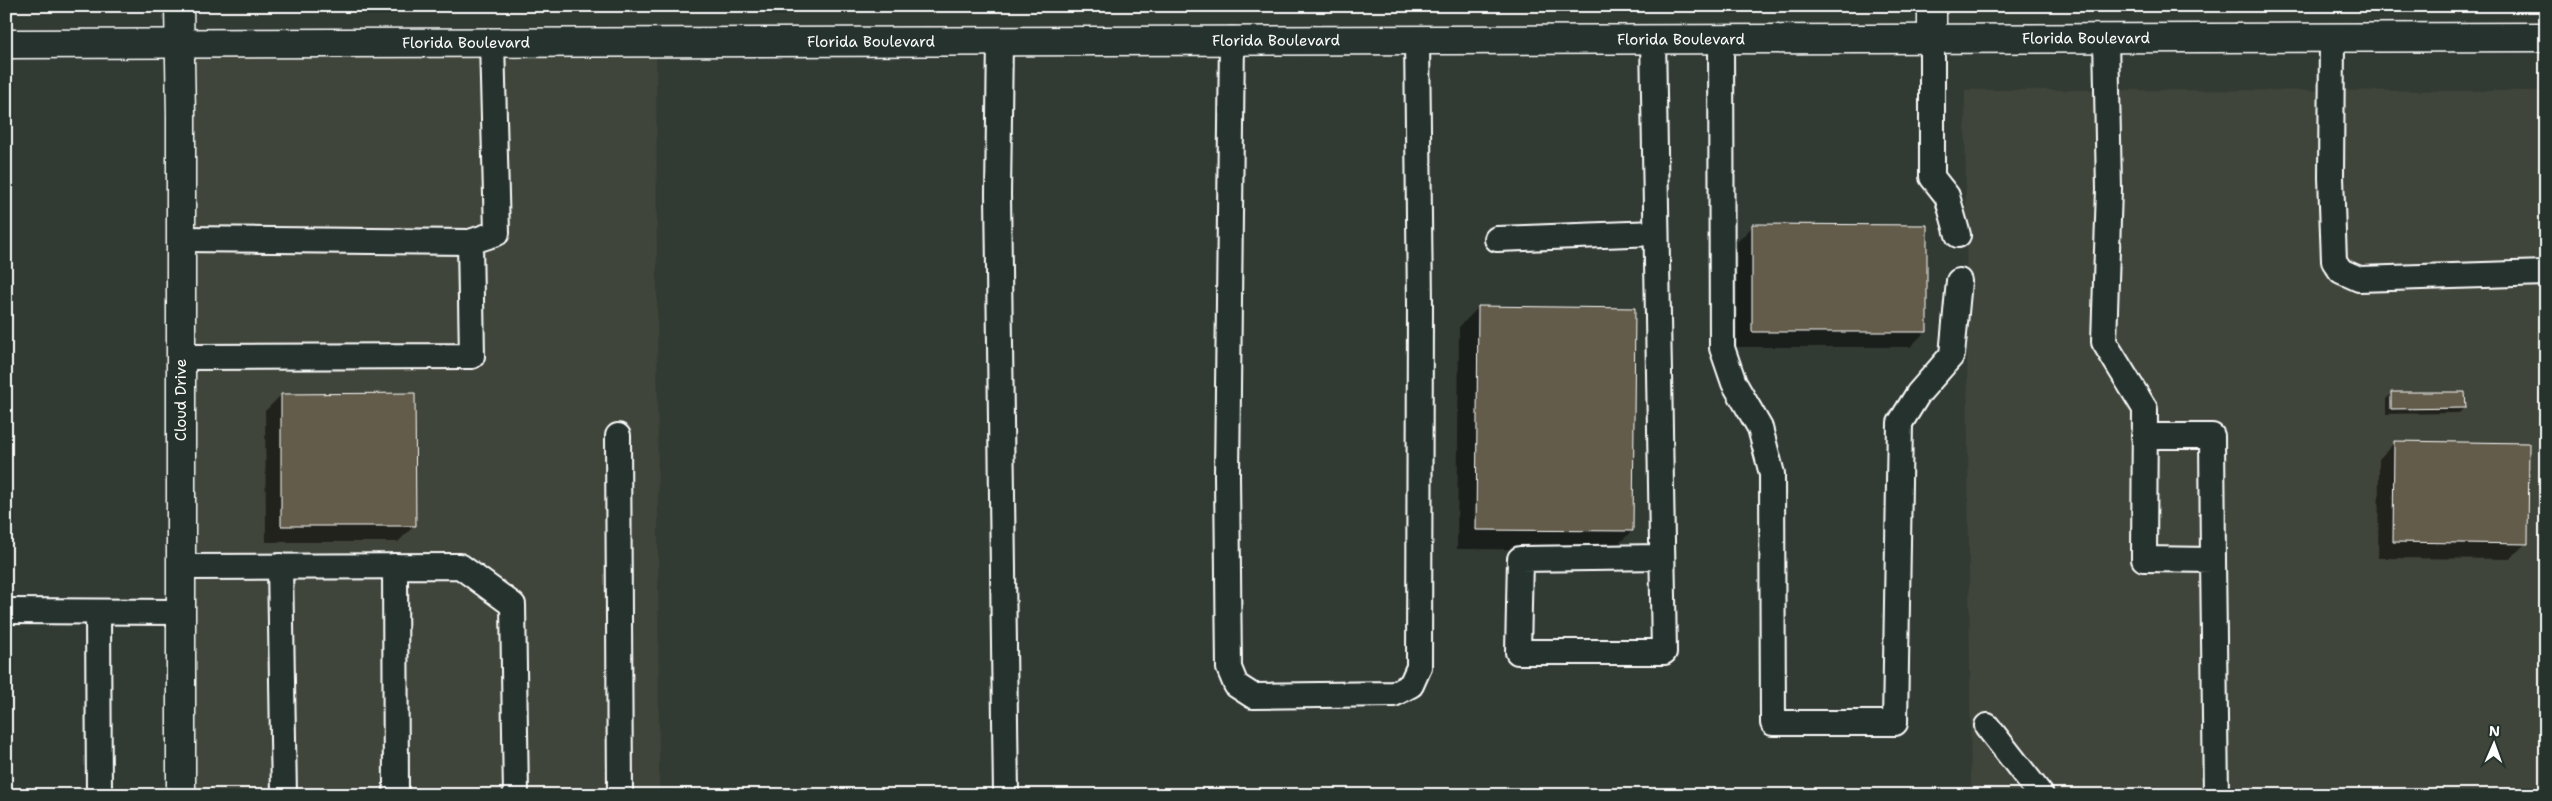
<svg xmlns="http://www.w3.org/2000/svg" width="2552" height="801" viewBox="0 0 2552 801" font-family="'Shantell Sans',sans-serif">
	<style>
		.built { fill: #41453a }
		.shadow { fill: #0007 }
		.building { fill: #645c4c; stroke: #fff }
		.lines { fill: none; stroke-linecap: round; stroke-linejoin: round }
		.lane-casing { stroke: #fff; stroke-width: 28 }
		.street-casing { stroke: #fff; stroke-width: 31 }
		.primary-casing { stroke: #fff; stroke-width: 31 }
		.lane { stroke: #26332d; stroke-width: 24 }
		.street { stroke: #26332d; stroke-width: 28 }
		.primary { stroke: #26332d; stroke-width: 28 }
		.labels { text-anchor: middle; stroke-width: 4.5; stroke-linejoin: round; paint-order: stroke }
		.street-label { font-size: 15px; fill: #fff; stroke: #26332d }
	</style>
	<rect width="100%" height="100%" fill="#323b33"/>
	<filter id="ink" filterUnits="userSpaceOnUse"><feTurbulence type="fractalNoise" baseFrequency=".02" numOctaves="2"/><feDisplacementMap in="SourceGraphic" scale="10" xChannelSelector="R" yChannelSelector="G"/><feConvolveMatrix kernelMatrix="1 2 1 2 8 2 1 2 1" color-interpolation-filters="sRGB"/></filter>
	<g filter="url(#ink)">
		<g class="built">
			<polygon points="656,42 659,795 181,795 179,43"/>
			<polygon points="1965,90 2546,91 2546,795 1971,795"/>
		</g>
		<g class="shadow">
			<polygon points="1753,226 1926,331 1910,347 1737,347 1737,242"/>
			<polygon points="1479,307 1632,531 1612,550 1457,549 1459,327"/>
			<polygon points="2392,393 2465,407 2459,413 2386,414 2386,399"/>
			<polygon points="281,395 414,526 398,542 266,542 265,411"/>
			<polygon points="2395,442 2526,543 2510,559 2378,558 2379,459"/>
		</g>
		<g class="building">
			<polygon points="1752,224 1927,225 1927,332 1752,332"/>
			<polygon points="1478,306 1635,308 1633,531 1476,530"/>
			<polygon points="2391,392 2465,392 2466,408 2391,409"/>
			<polygon points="415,393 416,526 281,526 281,394"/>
			<polygon points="2394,441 2529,443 2528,544 2393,542"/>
		</g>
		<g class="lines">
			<defs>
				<g id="lane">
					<polyline points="1721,38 1722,348 1734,383 1760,428 1772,474 1773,723 1895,723 1900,423 1918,394 1952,355 1959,281"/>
					<polyline points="2106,38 2109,189 2104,342 2145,409 2144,559 2213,560 2216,795"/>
					<polyline points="2332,38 2331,177 2334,261 2341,271 2359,279 2546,273"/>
					<polyline points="1232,39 1227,476 1229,668 1236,685 1253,696 1394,694 1411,685 1419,667 1420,304 1417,40"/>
					<polyline points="1653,39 1664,652 1518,652 1520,559 1662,557"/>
					<polyline points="1000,40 998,194 1006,795"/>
					<polyline points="1932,40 1932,177 1947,196 1958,235"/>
					<polyline points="181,239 470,242 497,233 492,42"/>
					<polyline points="1497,239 1656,233"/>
					<polyline points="181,357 472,356 470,242"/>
					<polyline points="618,436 620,795"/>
					<polyline points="2144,436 2212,436 2213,560"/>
					<polyline points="280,566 284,795"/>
					<polyline points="395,566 396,795"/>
					<polyline points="181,567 460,566 513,605 516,795"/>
					<polyline points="6,611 181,612"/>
					<polyline points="98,612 99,795"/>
					<polyline points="1987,726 2041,795"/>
				</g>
				<polyline id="street" points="179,6 181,115 181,795"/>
				<g id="primary">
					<polyline points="1932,40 1932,6"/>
					<path id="s1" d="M 6,44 L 2546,37"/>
				</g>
			</defs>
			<use href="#lane" class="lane-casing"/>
			<use href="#street" class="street-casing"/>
			<use href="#primary" class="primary-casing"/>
			<use href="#lane" class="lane"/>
			<use href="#street" class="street"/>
			<use href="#primary" class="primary"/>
		</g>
	</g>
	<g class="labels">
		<g class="street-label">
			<text dy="5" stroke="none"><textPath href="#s1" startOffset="2080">Florida Boulevard</textPath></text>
			<text dy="5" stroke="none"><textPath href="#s1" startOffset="1675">Florida Boulevard</textPath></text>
			<text dy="5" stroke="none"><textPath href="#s1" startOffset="1270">Florida Boulevard</textPath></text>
			<text dy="5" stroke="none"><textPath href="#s1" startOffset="865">Florida Boulevard</textPath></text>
			<text dy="5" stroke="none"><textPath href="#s1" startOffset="460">Florida Boulevard</textPath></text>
			<text transform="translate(181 400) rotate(-90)" y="5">Cloud Drive</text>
		</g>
	</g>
	<rect width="2552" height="801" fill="none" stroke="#26332d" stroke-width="25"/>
	<rect x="12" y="12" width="2527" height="776" fill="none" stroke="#fff" stroke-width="2" filter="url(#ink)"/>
	<g transform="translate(2494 744) rotate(2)" stroke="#26332d" stroke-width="4" paint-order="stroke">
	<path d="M0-4L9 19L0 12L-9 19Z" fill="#ffffff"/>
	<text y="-8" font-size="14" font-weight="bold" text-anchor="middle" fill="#ffffff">N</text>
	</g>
</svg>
